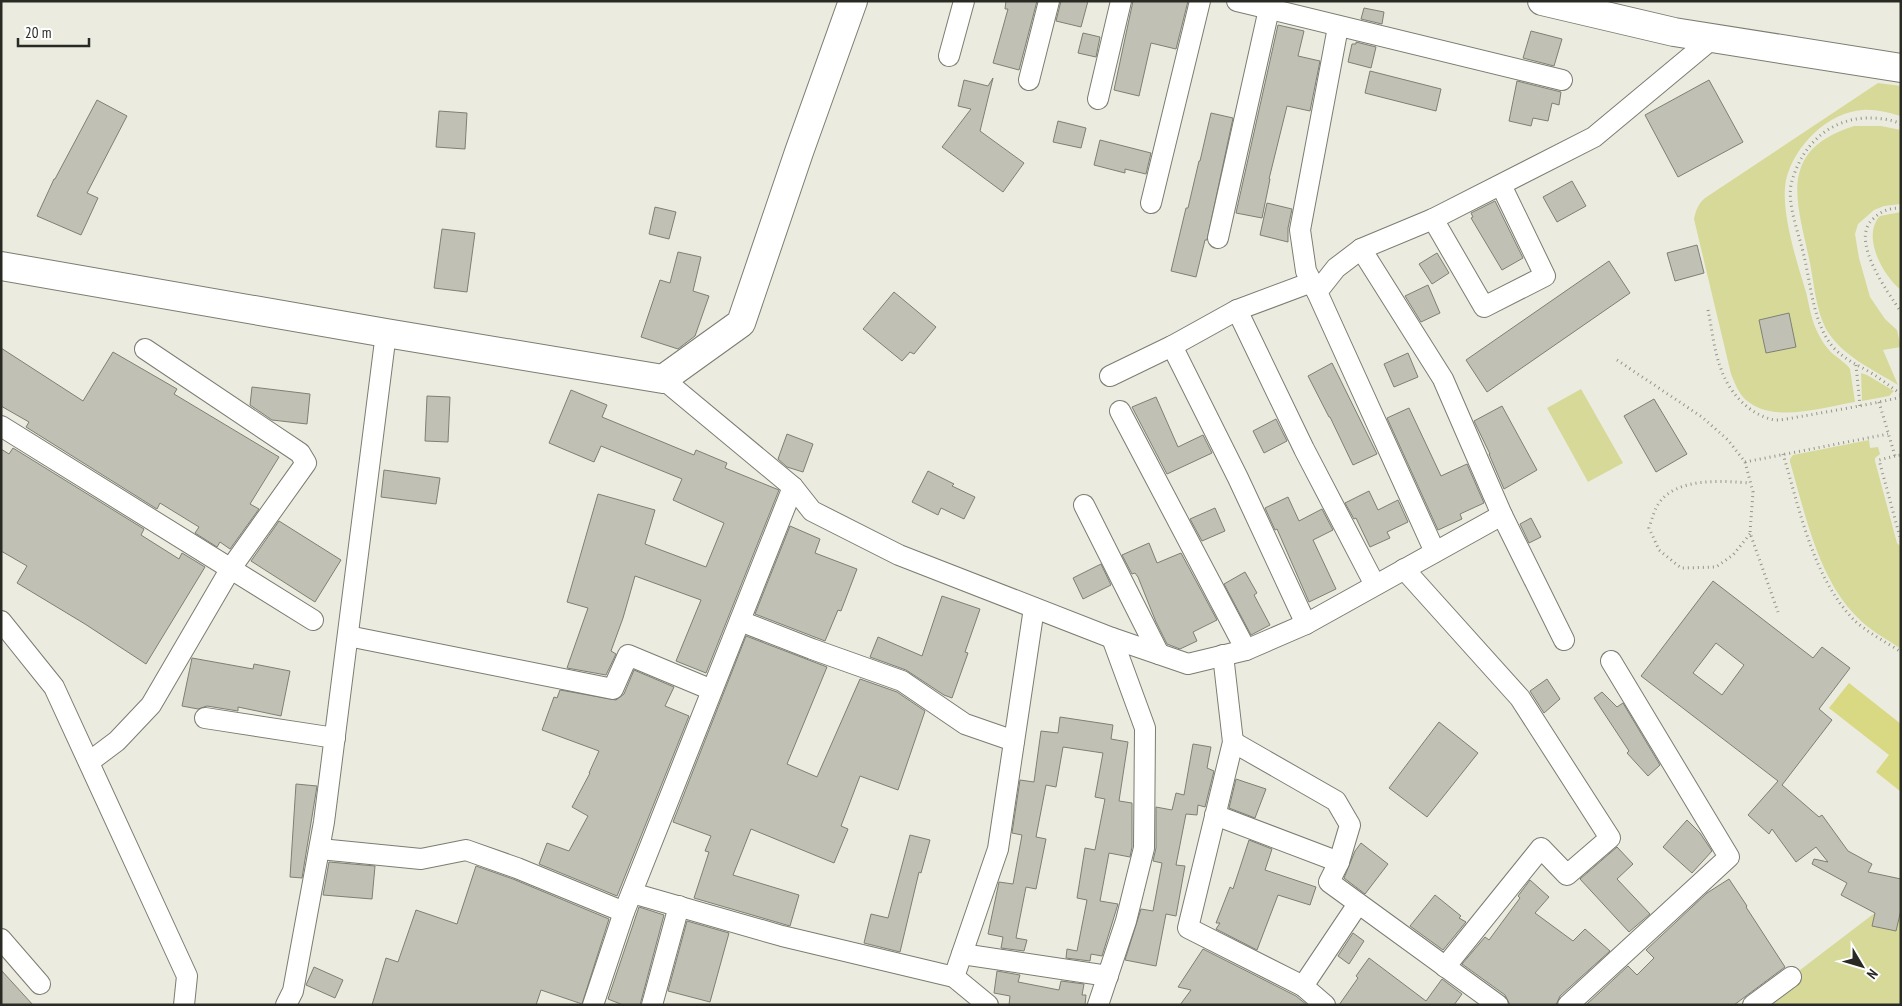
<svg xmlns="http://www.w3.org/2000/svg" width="1902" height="1006" viewBox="0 0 1902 1006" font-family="'PT Sans Narrow',sans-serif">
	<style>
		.green { fill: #d7d999 }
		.water { fill: #d8d982 }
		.building { fill: #c0c1b4; stroke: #7f8074; fill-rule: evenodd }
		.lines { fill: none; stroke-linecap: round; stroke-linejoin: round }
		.street-casing { stroke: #7c7c70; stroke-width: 22 }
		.secondary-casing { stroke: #7c7c70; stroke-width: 30 }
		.path { stroke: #94948b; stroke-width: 3; stroke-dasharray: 1 4; stroke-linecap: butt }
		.street { stroke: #fff; stroke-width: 20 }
		.secondary { stroke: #fff; stroke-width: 28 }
	</style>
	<rect width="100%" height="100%" fill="#ebecdf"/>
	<g class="green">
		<path d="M 1878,83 L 1901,86 L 1901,116 C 1889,113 1876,109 1863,110 C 1828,112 1794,146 1786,180 C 1780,211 1797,262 1806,292 C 1809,304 1811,318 1816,329 C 1820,338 1826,348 1833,354 C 1839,359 1846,363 1850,369 L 1855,402 C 1823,407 1773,424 1746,400 C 1738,393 1735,383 1731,374 L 1694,219 C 1696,210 1698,204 1705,198 Z"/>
		<path d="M 1854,126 L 1881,126 L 1901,130 L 1901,204 L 1884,206 L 1874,210 L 1858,224 L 1855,234 L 1859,258 L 1870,297 L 1885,319 L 1897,330 L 1901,347 L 1883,350 L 1898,385 C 1872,369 1842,356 1826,329 C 1816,310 1814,284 1810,263 C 1797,201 1776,151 1854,126 Z"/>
		<path d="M 1901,212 L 1901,290 C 1883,276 1861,236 1880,216 Z"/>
		<polygon points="1861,373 1867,375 1894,391 1889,396 1862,401"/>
		<polygon points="1581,389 1623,463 1588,482 1547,408"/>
		<path d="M 1869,440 L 1870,448 L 1878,447 L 1880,454 L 1875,458 L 1875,461 L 1897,543 L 1901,547 L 1901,649 C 1887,639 1869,630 1857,617 C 1818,578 1805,513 1790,462 L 1790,459 L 1793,455 Z"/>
		<polygon points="1901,893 1901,1005 1754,1005"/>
	</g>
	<polygon class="water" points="1849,683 1901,724 1900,791 1876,772 1889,755 1829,708"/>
	<g class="building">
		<polygon points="1006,1 1037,1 1019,70 993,63 1008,9 1005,9"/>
		<polygon points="1061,1 1088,1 1081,27 1056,21"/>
		<polygon points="1133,1 1188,1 1176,49 1151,43 1139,96 1114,90"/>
		<polygon points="1364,8 1384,12 1382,24 1361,19"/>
		<polygon points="1278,25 1304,31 1298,56 1320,61 1310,111 1287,106 1269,179 1270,179 1262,218 1236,213"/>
		<polygon points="1531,31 1562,39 1554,66 1523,58"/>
		<polygon points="1083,33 1100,37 1096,57 1078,53"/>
		<polygon points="1356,42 1376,47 1371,68 1348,62 1352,44 1356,44"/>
		<polygon points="1370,71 1441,89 1436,111 1365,93"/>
		<polygon points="993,78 980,131 1024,163 1003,192 942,147 971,109 958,106 964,80 988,86"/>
		<polygon points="1709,80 1743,142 1678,177 1645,115"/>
		<polygon points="1517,81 1561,92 1559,105 1552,103 1548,121 1533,118 1531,126 1509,121"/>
		<polygon points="97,100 127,116 87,193 98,198 81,235 37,216 54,179 55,179"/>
		<polygon points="439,111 467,113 465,149 436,147"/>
		<polygon points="1211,113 1233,118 1207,240 1205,240 1196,277 1171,271 1186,208 1188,208 1199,161 1200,161"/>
		<polygon points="1058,121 1086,128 1081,148 1053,142"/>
		<polygon points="1100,140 1151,153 1146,174 1125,169 1125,173 1094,165"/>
		<polygon points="1572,181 1586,206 1557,222 1543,197"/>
		<polygon points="1495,201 1523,258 1502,270 1471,218 1473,217 1471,213"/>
		<polygon points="1267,203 1292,209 1288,228 1288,242 1260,235"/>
		<polygon points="655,207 676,212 669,239 649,234"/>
		<polygon points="442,229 475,233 467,292 434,288"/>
		<polygon points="1697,245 1704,273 1675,281 1667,253"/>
		<polygon points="678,252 701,257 693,291 709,296 695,336 678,349 641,337 660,280 670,283"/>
		<polygon points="1437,253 1449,273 1432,284 1419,264"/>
		<polygon points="1609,261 1630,293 1487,392 1466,360"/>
		<polygon points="1428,285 1440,313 1421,322 1405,296"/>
		<polygon points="894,292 936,327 914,354 910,352 902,361 863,329"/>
		<polygon points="1789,313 1796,347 1766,353 1759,320"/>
		<polygon points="1,348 83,401 113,352 177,389 174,394 279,457 250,504 259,509 230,549 220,542 217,547 195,533 199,527 160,503 157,509 26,427 29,422 1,406"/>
		<polygon points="1408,353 1418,377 1394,387 1384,364"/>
		<polygon points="1332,363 1377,454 1353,465 1330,417 1329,417 1308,376"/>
		<polygon points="252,387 310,394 307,424 272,420 250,405"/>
		<polygon points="571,390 607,405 602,417 694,455 696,450 727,463 725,468 779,490 706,673 676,661 701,600 635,576 623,618 611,651 616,654 606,675 567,668 588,608 567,602 598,494 655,510 645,544 706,567 724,523 673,500 682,479 601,446 594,462 549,443"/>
		<polygon points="427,396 450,397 448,442 425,441"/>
		<polygon points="1156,397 1178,447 1203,435 1212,453 1167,474 1132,407"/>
		<polygon points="1654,399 1687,454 1656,472 1624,416"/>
		<polygon points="1502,406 1537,470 1504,489 1489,454 1490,454 1474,421"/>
		<polygon points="1409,408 1441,476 1467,464 1484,503 1460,514 1462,519 1438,530 1387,418"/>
		<polygon points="1276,419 1287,441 1264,453 1253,431"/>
		<polygon points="787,434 813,444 803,472 787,467 778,459"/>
		<polygon points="13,448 144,529 141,535 179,559 182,553 205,567 146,664 85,624 17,583 27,566 1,551 1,449 9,454"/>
		<polygon points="384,470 440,478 436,504 381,497"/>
		<polygon points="928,471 954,484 952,486 975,497 964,519 941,508 938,515 912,502"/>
		<polygon points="1369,491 1378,510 1398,500 1408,522 1387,532 1390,538 1370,547 1356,518 1354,519 1345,503"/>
		<polygon points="1288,497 1299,521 1322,509 1333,530 1313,540 1336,589 1309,602 1277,529 1275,530 1265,508"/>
		<polygon points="1215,508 1225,531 1202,541 1190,519"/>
		<polygon points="1531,518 1541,537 1529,543 1520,524"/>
		<polygon points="279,521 341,560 315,602 251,561"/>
		<polygon points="790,526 820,539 815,553 857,569 841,611 838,610 825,641 755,614"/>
		<polygon points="1149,543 1157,563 1181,553 1217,620 1193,632 1197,641 1180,649 1167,644 1156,622 1138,577 1135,573 1132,574 1122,555"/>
		<polygon points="1101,564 1111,585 1083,599 1073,578"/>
		<polygon points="1245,572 1257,593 1254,595 1270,625 1251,635 1224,584"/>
		<path d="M 1713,581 L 1813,658 L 1822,647 L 1850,668 L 1819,709 L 1832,720 L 1782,785 L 1819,817 L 1822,815 L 1848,851 L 1872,864 L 1868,872 L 1901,879 L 1901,910 L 1896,931 L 1872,926 L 1875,913 L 1841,895 L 1847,883 L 1812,864 L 1814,859 L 1828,862 L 1816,847 L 1796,862 L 1772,829 L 1769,834 L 1748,815 L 1778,781 L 1641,676 ZM 1716,643 L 1744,665 L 1722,695 L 1693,673 Z"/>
		<polygon points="942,596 980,609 965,652 968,653 952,698 944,695 906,670 870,657 878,637 922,656"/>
		<polygon points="746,636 827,667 787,764 817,777 860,679 897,692 925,711 898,790 860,776 841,826 848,829 834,863 751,829 733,875 799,895 790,926 694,898 709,852 705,851 711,836 673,822"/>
		<polygon points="192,658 253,669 254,664 290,671 281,716 238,707 238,711 207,706 198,709 182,706"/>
		<polygon points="634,670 674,687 665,706 689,716 617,896 539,864 547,843 569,851 588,816 572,807 590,773 589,773 599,751 542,730 554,697 557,698 560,690 616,700 624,694"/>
		<polygon points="1547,679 1560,699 1544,713 1530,691"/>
		<polygon points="1602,692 1617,707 1623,703 1660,765 1648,776 1627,753 1629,751 1594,698"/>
		<polygon points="1060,717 1113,725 1111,739 1128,742 1119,801 1132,803 1132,847 1130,857 1109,853 1100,901 1118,904 1102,956 1091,954 1090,961 1066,958 1067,949 1077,951 1087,900 1077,898 1085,848 1095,850 1105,799 1095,797 1103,753 1063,747 1056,787 1046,785 1036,837 1046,839 1036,889 1026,887 1016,938 1027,940 1024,951 1001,948 1003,937 988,934 999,882 1013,884 1022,835 1012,833 1020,780 1034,782 1041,731 1058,733"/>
		<polygon points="1439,722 1478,753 1427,817 1389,788"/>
		<polygon points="1193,744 1211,747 1207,768 1214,771 1205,807 1198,805 1197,815 1186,814 1176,865 1185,866 1176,916 1166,914 1156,966 1125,960 1141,909 1153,911 1162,863 1153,861 1156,848 1156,807 1172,810 1176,793 1184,795"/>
		<polygon points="1236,779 1266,789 1255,818 1229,808"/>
		<polygon points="296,784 317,786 302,878 290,877"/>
		<polygon points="1687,820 1700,833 1712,851 1692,873 1663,847"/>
		<polygon points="910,835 930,840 921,873 919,872 900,952 864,943 871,914 888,918"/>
		<polygon points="1249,840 1272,849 1265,870 1316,887 1310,905 1278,895 1257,950 1216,929 1220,923 1216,923 1230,887 1233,889"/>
		<polygon points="1361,843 1388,864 1365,894 1344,878 1355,851"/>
		<polygon points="1617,847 1633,864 1617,879 1650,914 1629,932 1580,879"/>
		<polygon points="329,862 375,866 372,899 323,895"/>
		<polygon points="476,866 513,879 609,919 582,1004 541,990 536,1005 372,1005 386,958 398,962 416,910 457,924"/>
		<polygon points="1729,879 1747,906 1746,907 1785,967 1734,1005 1586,1005 1628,966 1637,975 1654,958 1646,950 1707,893"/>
		<polygon points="1530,880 1549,897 1535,913 1573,941 1585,929 1610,951 1560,996 1556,1005 1510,1005 1505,995 1462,964 1485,937 1489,940 1520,898 1518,896"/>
		<polygon points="1435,895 1461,916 1459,918 1466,922 1443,950 1410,926"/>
		<polygon points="639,907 664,915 640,1005 623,1005 608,999"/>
		<polygon points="687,921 729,933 710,1002 668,991"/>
		<polygon points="1353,933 1364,941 1349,964 1338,956"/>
		<polygon points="1203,949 1296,996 1307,1005 1180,1005 1191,990 1178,987"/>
		<polygon points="1369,958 1426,1001 1442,979 1462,994 1454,1005 1339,1005 1358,978 1356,976"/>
		<polygon points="314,967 343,980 335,998 306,985"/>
		<polygon points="1,970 33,1005 1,1005"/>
		<polygon points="997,971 1020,975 1018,982 1059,990 1061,981 1084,984 1082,995 1086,995 1085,1005 1009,1005 1010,996 994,993"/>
	</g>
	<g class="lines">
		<defs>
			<g id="street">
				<polyline points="1237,1 1562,80"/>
				<polyline points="949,56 964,1"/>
				<polyline points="1029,80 1049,1"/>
				<polyline points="1098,99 1121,1"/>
				<polyline points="1151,203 1200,1"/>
				<polyline points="1433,219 1484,307 1545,276 1501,185"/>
				<polyline points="1218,238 1269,9"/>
				<polyline points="1317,292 1306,271 1300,230 1338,27"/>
				<polyline points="1237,310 1304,449 1375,585"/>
				<polyline points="1172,346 1238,478 1306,624"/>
				<polyline points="1110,376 1172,346 1237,310 1312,282"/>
				<polyline points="663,379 793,487 812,511 899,555 1112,638 1188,664 1246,650 1306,624 1502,515 1443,379 1361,249"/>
				<polyline points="1120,411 1246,650"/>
				<polyline points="1,426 313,620"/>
				<polyline points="1084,505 1159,654"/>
				<polyline points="1502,515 1564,640"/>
				<polyline points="1435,552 1317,292 1336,268 1361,249 1433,219 1594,137 1713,38"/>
				<polyline points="1404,569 1520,698 1610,838 1567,875 1541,848 1445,967"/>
				<polyline points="1,621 54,687 187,976 184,1005"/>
				<polyline points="740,621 812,649 902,681 965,724 1014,741"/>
				<polyline points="348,636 613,689 628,655 712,690"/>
				<polyline points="1223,655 1233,742 1188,928 1303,986 1325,1005"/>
				<polyline points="205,718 335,738"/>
				<polyline points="1233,742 1336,801 1350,825 1339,862 1329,882 1498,1005"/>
				<polyline points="89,762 117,741 151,705 231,568 306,463 300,453 145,349"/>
				<polyline points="1215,815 1339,862"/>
				<polyline points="320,849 421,859 466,850 517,868 624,912 793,487"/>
				<polyline points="632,893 782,936 954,977 988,1005"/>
				<polyline points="1,939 40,984"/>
				<polyline points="962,954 1108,976"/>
				<polyline points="954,977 998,849 1034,608"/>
				<polyline points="1303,986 1358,904"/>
				<polyline points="286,1005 293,991 324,822 386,333"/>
				<polyline points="593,1005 624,912"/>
				<polyline points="652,1005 679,906"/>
				<polyline points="1098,1005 1126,921 1144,848 1145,728 1112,638"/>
				<polyline points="1568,1005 1729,857 1611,661"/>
				<polyline points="1753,1005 1791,977"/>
			</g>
			<g id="secondary">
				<polyline points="1542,1 1674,32 1901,68"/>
				<polyline points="1,266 386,333 663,379 741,323 799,152 853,1"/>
			</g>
		</defs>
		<use href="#street" class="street-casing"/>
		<use href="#secondary" class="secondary-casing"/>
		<g class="path">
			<path d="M 1901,124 C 1891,119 1878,118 1867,118 C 1828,119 1800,147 1791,185 C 1787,205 1800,237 1804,256 C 1811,285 1813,322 1832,346 C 1843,359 1858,365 1873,374 C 1882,380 1891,387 1901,394"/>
			<path d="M 1901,208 C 1889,208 1881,211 1873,219 C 1849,240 1888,292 1901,312"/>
			<path d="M 1708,310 C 1712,329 1714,351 1721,369 C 1729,392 1747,412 1770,419 C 1780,422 1794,417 1804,416 C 1836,410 1869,405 1901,397"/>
			<polyline points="1617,360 1702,417 1728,440 1745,462 1753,492 1750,533 1778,612"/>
			<polyline points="1856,365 1860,406"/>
			<polyline points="1879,402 1895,456 1901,455"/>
			<path d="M 1783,454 C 1800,510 1812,575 1853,619 C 1865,631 1886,642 1901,652"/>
			<polyline points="1895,456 1879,460 1901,541"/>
			<polyline points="1745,462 1888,434"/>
			<path d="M 1750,534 L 1733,555 L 1716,567 L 1681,568 L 1659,550 L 1649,528 C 1652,519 1654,510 1659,503 C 1677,477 1723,481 1750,483"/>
		</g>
		<use href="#street" class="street"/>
		<use href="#secondary" class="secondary"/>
	</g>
	<rect width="1902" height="1006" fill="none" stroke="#2a2a25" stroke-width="5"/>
	<g transform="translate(1862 966) rotate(128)" stroke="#ffffff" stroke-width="4" paint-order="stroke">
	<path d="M0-4L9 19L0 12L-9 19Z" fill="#2a2a25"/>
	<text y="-8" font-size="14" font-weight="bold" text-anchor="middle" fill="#2a2a25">N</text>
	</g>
	<path d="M18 38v8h71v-8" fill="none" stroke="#2a2a25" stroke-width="2.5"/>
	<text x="25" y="38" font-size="15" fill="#2a2a25" stroke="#ffffff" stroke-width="4" paint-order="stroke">20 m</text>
</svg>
